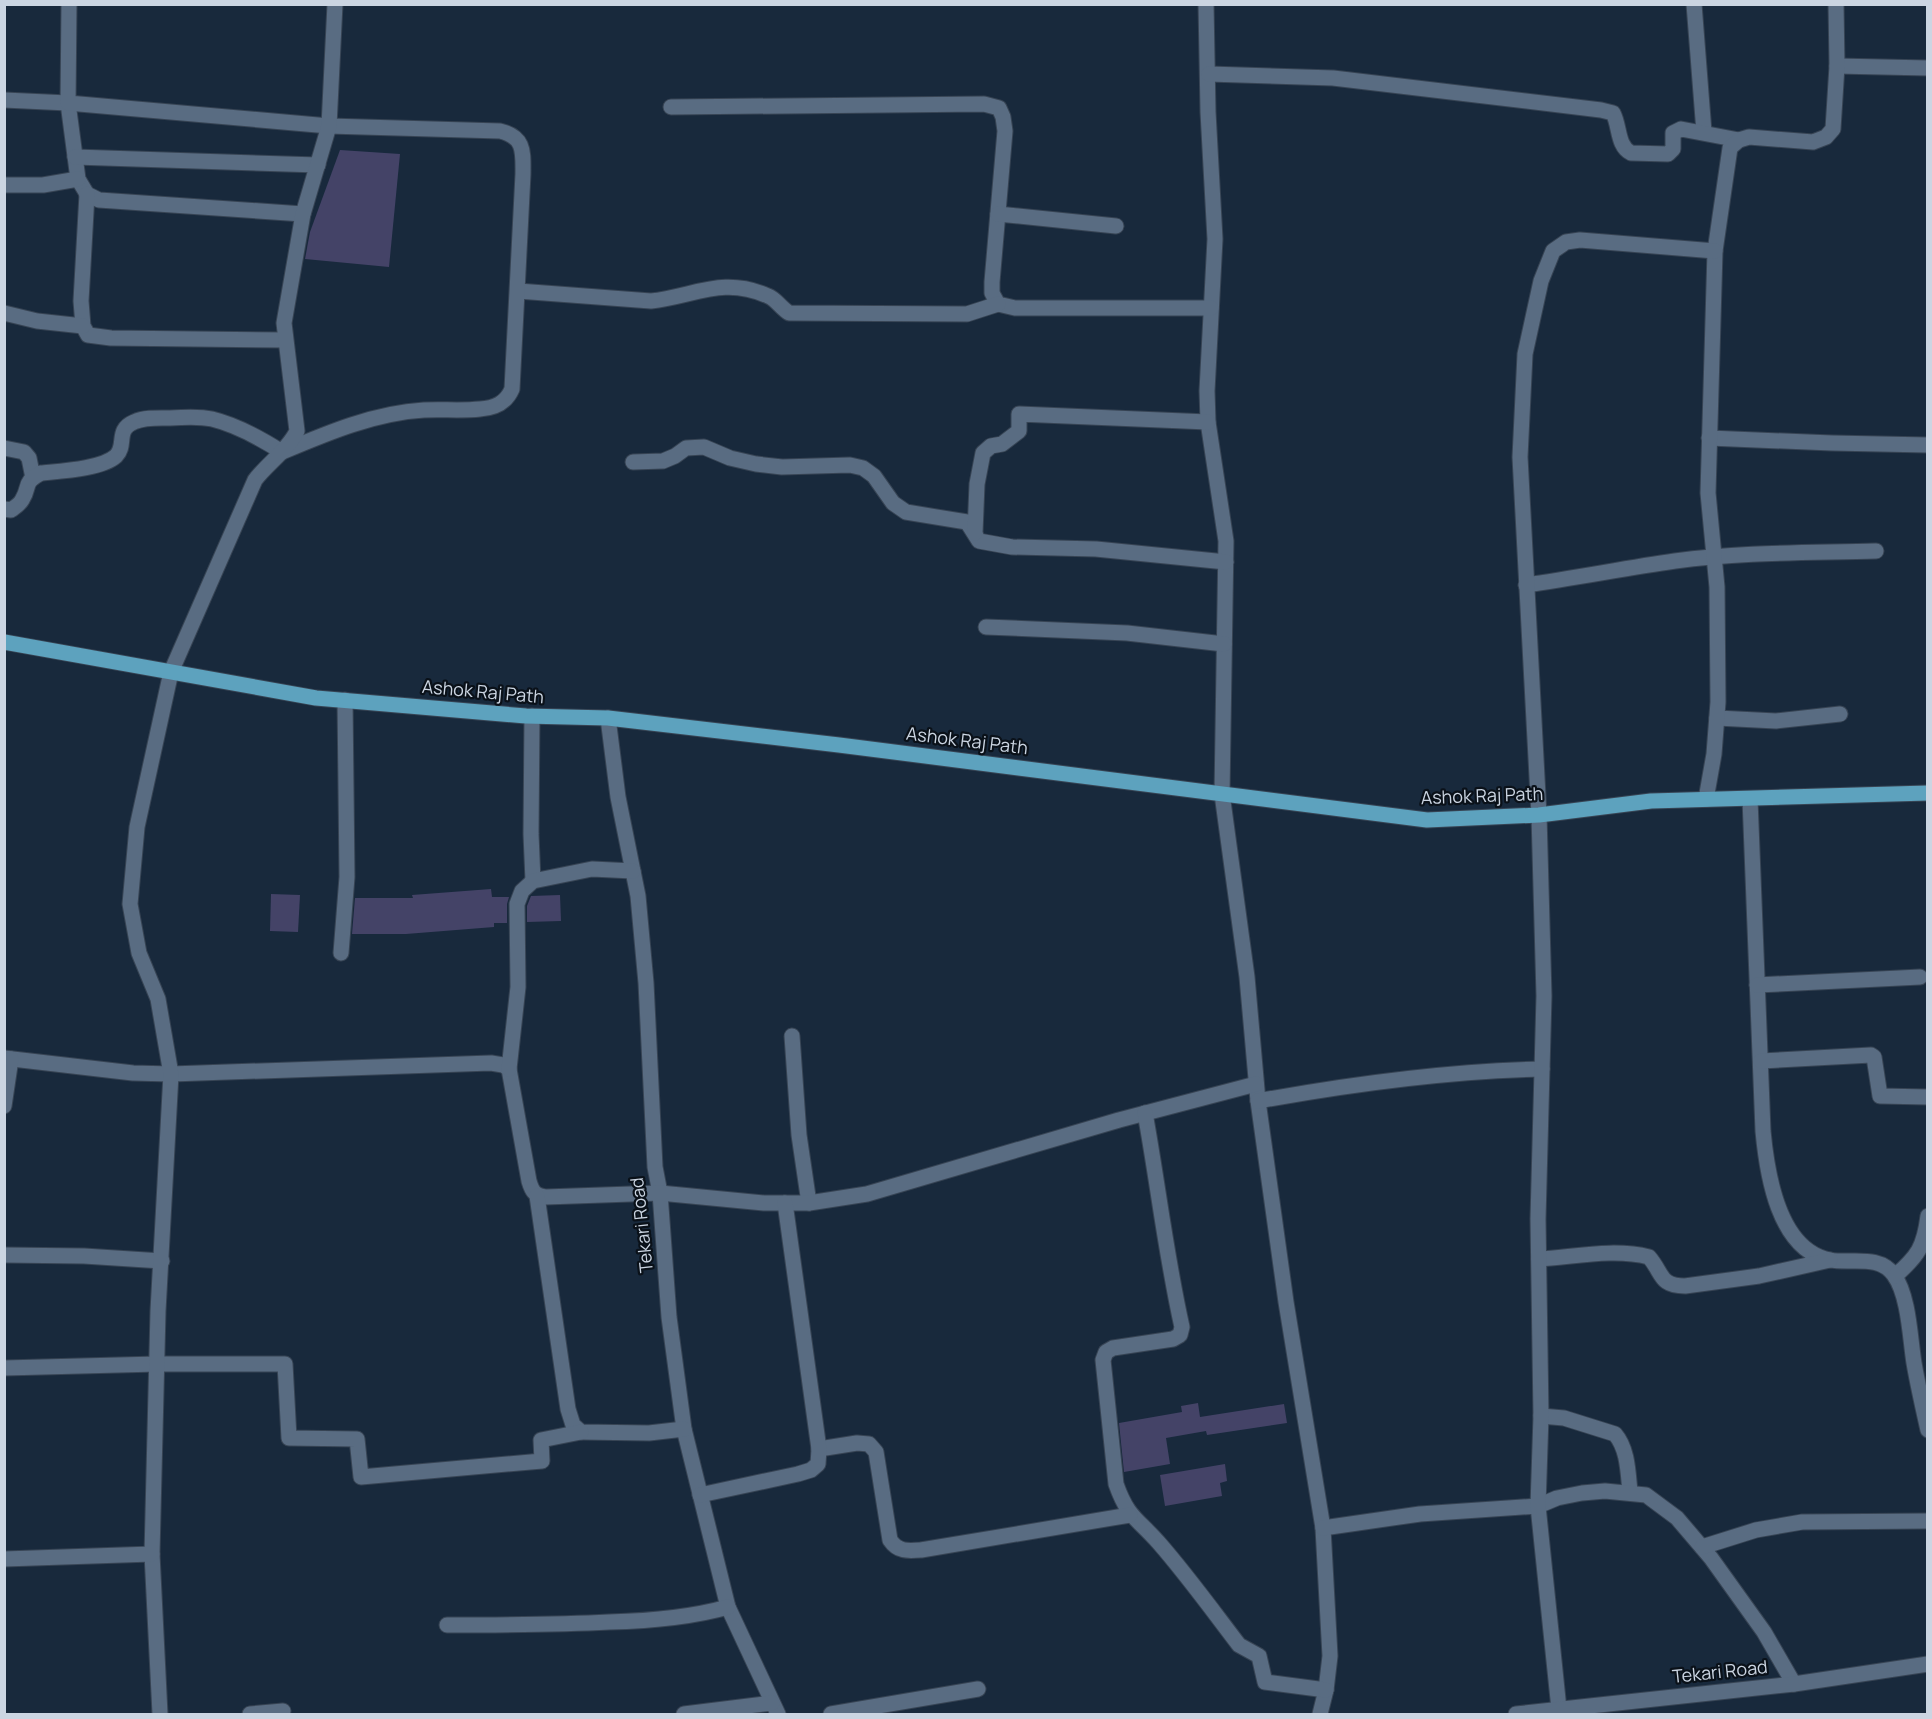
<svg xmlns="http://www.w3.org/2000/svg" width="1932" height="1719" viewBox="0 0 1932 1719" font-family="Manrope,sans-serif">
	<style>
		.building { fill: #444367 }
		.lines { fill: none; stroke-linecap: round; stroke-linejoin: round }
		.minor-casing { stroke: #374454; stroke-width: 17 }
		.major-casing { stroke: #374454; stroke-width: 17 }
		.minor { stroke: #596c82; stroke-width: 15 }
		.major { stroke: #5da2be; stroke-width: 15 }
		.labels { text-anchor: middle; stroke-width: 4.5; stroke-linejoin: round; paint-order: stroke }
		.street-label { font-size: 18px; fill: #cbd5e2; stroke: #0a1119 }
	</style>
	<rect width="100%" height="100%" fill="#18293c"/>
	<g class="building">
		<polygon points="340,150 400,154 389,267 305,259 310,232"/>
		<polygon points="491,889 492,897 509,897 507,904 507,923 494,923 494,927 406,934 352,934 355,898 413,898 412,895"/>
		<polygon points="271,894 300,895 298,932 270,931"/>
		<polygon points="560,895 561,921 527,922 527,906 531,896"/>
		<polygon points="1198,1403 1200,1417 1284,1404 1287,1423 1207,1435 1206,1431 1166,1438 1170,1464 1124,1472 1119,1423 1182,1412 1181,1406"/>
		<polygon points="1225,1464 1227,1481 1220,1483 1222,1496 1165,1506 1160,1475"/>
	</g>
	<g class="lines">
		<defs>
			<g id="minor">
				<polyline points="1206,4 1208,112 1215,239 1207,391 1208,422 1226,541 1222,794 1247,977 1258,1101 1286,1302 1323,1528 1330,1656 1326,1690 1320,1714"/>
				<polyline points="1694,4 1704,132"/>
				<polyline points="1837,66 1928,68"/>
				<path d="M 1209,74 L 1333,78 L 1601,110 L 1613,113 C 1620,126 1617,146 1631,153 L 1668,154 L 1673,149 L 1673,133 L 1681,129 L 1739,140"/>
				<polyline points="4,100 68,103 78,179 87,194 99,200 303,214"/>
				<polyline points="671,107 984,104 999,108 1003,117 1005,131 992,282 992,293 998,304 1015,308 1211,308"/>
				<polyline points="75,157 318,165"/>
				<polyline points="4,185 43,185 78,179"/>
				<polyline points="87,194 81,301 83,326 88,335 111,338 285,340"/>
				<polyline points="998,214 1116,226"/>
				<path d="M 518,291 L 651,301 C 695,296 723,276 768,296 C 776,299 781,308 789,313 L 967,314 L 998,304"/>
				<polyline points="4,313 37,321 83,326"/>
				<polyline points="1709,438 1832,443 1928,445"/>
				<polyline points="4,448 24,452 29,458 33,478"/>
				<polyline points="633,462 663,461 675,456 686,448 704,447 730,458 756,464 782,467 850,465 863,468 874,476 893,503 906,512 967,522 979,541 1012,547 1096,549 1226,562"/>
				<path d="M 4,509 L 11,510 C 15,507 20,504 22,500 C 31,486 22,483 41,473 C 60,471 102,469 116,456 C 127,445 115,430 134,422 C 145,417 159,418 170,418 C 184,417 199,416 212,419 C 237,425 260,438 282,452 C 327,433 374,413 424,410 C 442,409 461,411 480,409 C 495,408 506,403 512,389 L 523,174 C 523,152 525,137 500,131 L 329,126 L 68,103 L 69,4"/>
				<polyline points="975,533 977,484 983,453 991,446 1002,444 1019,431 1019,414 1208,422"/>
				<path d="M 1526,585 C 1576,578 1626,568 1675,561 C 1742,552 1809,553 1876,551"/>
				<polyline points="986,627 1127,633 1224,644"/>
				<polyline points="532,716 531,834 533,881"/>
				<polyline points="608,718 618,797 638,896 646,983 655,1167 660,1193 669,1317 684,1429 728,1607 778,1714"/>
				<polyline points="1717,718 1776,721 1840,714"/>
				<polyline points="1706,799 1714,754 1718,702 1717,587 1708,493 1715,251 1730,148 1739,140 1749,137 1813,142 1826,137 1833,129 1837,66 1836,4"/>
				<path d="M 1750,799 L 1763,1131 C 1767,1174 1778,1250 1830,1260 C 1852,1264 1879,1254 1894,1275 C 1909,1296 1910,1338 1914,1363 C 1918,1386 1923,1408 1928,1430"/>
				<polyline points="341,953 347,877 345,700"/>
				<polyline points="1757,985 1920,977"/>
				<polyline points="792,1036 799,1135 809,1203"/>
				<path d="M 4,1058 L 133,1073 L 171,1074 L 491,1063 L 503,1065 L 509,1069 L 529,1181 C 532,1191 534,1195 545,1197 L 660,1193 L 764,1203 L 809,1203 L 867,1194 L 1119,1120 L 1256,1084"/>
				<polyline points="1761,1061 1871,1055 1874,1057 1880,1096 1928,1097"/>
				<polyline points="509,1069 518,987 517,904 522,891 533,881 592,869 633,871"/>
				<path d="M 1258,1101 C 1351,1084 1447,1071 1542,1069"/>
				<polyline points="4,1106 11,1059"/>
				<path d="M 1145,1113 C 1158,1184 1166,1256 1182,1327 L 1180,1335 L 1173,1339 L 1113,1348 L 1106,1352 L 1103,1360 L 1116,1484 C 1128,1518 1137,1518 1159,1543 C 1187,1575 1213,1611 1239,1645 L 1259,1656 L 1265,1682 L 1326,1690"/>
				<polyline points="537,1196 568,1409 573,1425 581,1432 649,1433 684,1429"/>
				<polyline points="4,1255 84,1256 162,1261"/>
				<path d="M 1539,1259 C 1574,1257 1614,1248 1649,1257 C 1663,1273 1659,1286 1685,1286 L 1759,1276 L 1830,1260"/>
				<path d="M 1895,1276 C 1918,1256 1924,1247 1928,1216"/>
				<polyline points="4,1368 157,1364 285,1364 289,1438 357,1439 361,1477 542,1461 541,1440 581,1432"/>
				<path d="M 1541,1416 L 1564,1418 L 1615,1434 C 1628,1449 1628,1473 1630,1492"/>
				<path d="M 819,1449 L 857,1443 L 869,1444 L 876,1452 L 890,1540 C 898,1552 908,1551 921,1550 L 1130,1515"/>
				<polyline points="700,1495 798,1474 811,1470 818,1464 819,1449 785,1203"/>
				<polyline points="1323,1528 1420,1514 1538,1506 1557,1498 1582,1493 1605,1491 1646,1495 1677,1518 1711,1558 1764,1632 1794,1684"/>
				<polyline points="1702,1547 1756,1530 1802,1522 1928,1521"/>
				<polyline points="152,1554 160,1714"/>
				<path d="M 4,1559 L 152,1554 L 158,1311 L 171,1074 L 158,999 L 139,953 L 130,904 L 137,827 L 171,672 L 255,480 C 268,463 288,450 297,431 L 284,323 L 303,214 L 329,126 L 335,4"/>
				<path d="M 447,1625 C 501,1625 555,1625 609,1622 C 650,1621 689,1618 728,1607"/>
				<polyline points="1559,1709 1538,1506 1541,1416 1538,1219 1544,996 1539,815 1520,457 1525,354 1541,281 1553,251 1566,242 1580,240 1715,251"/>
				<polyline points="250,1714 283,1711"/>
				<polyline points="684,1714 772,1703"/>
				<polyline points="831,1714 978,1689"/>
				<polyline points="1516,1714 1794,1684 1928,1664"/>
			</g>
			<polyline id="major" points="4,642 316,698 526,716 608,718 839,745 1427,820 1539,815 1651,801 1928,793"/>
		</defs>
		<use href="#minor" class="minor-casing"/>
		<use href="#major" class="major-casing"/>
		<use href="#minor" class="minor"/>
		<use href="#major" class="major"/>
	</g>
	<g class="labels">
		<g class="street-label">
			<text transform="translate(483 692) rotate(5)" y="6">Ashok Raj Path</text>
			<text transform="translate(967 741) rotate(7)" y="6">Ashok Raj Path</text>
			<text transform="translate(1482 796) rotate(-2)" y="6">Ashok Raj Path</text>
			<text transform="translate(642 1225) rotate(-96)" y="6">Tekari Road</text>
			<text transform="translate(1720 1672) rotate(-6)" y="6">Tekari Road</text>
		</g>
	</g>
	<rect width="1932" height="1719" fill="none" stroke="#cbd5e2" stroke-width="12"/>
</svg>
